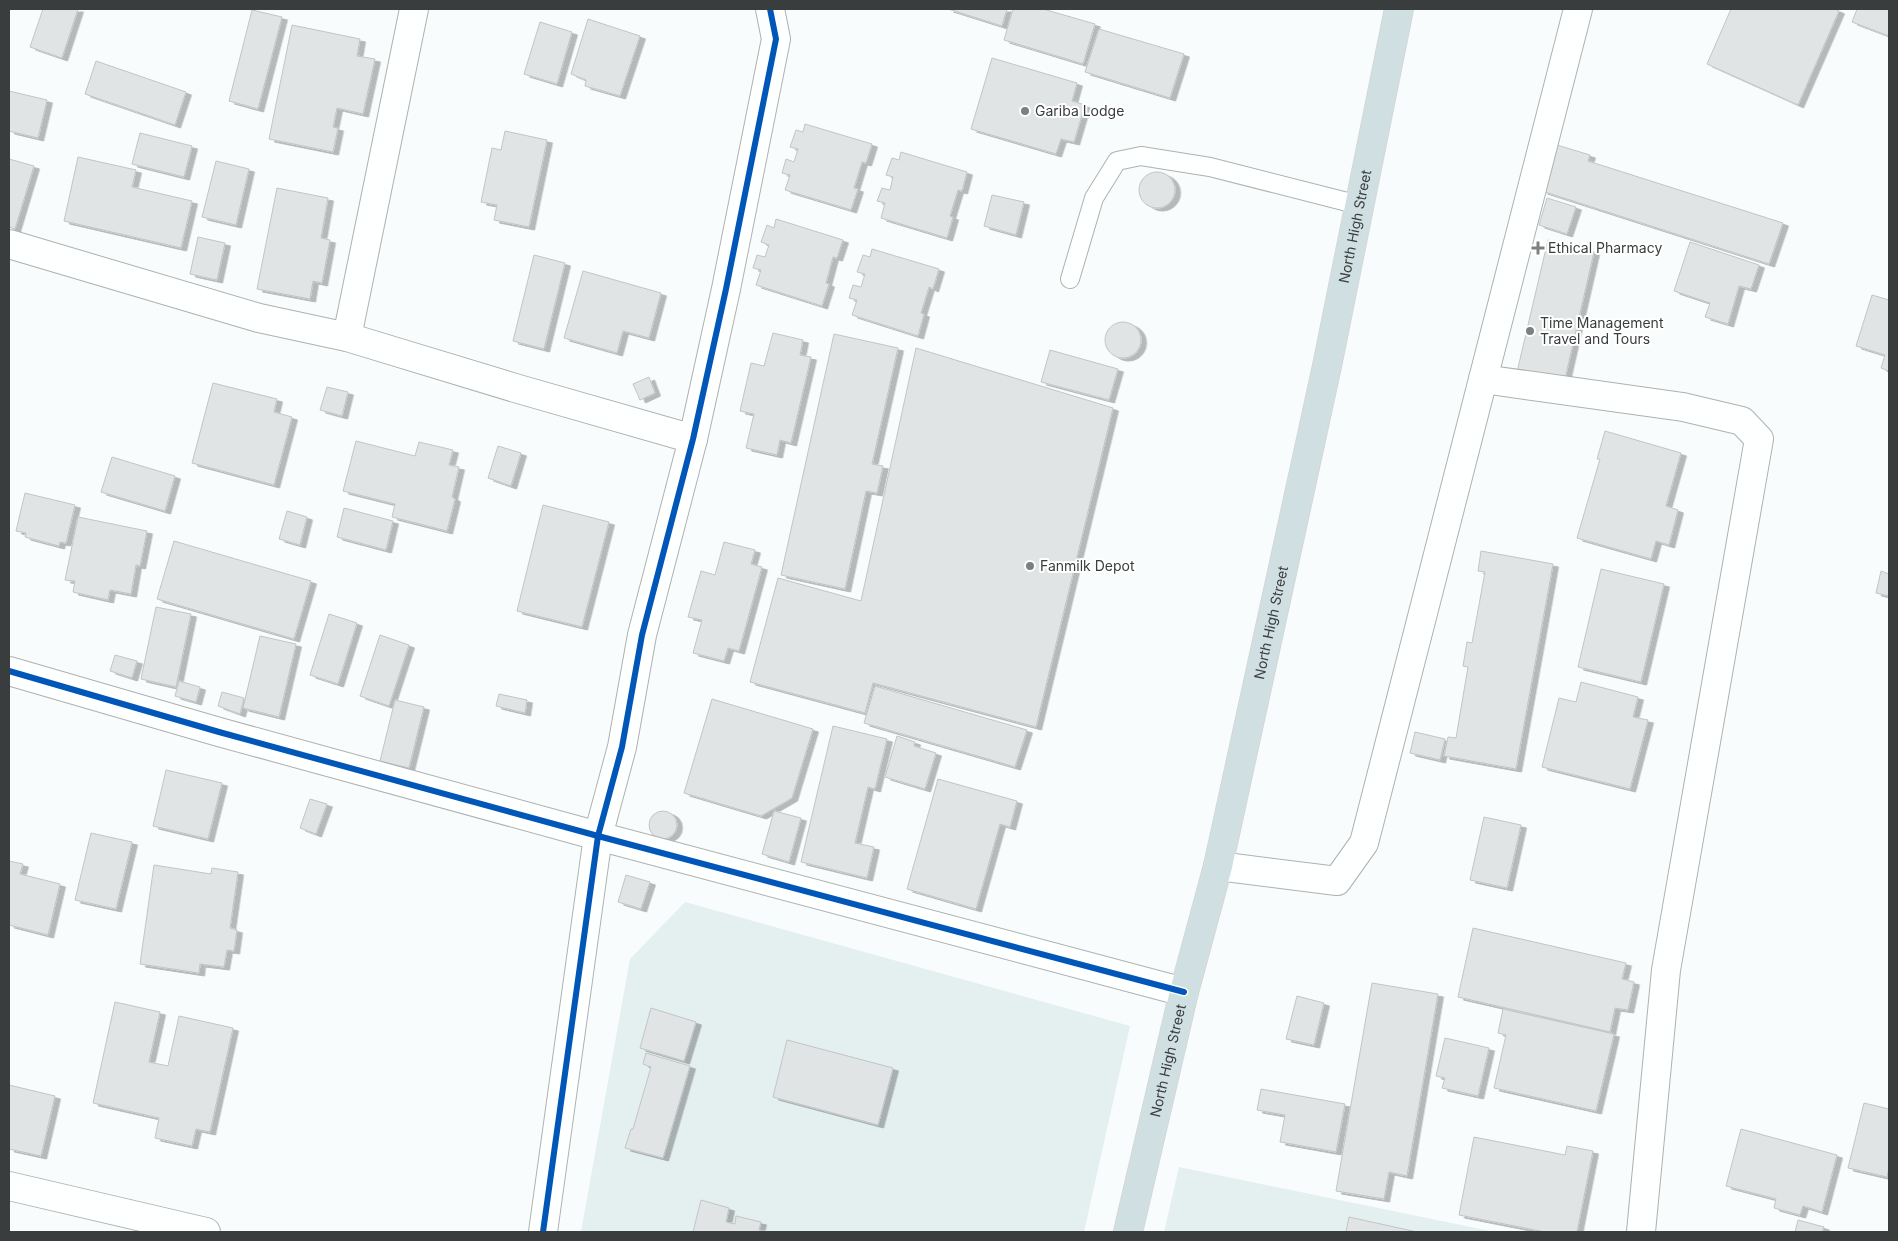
<svg xmlns="http://www.w3.org/2000/svg" width="1898" height="1241" viewBox="0 0 1898 1241" font-family="Inter,sans-serif">
	<style>
		.built { fill: #e4eff0 }
		.building { fill: #e1e4e4; stroke: #c2c4c5; filter: url(#shadow) }
		.lines { fill: none; stroke-linecap: round; stroke-linejoin: round }
		.lane-casing { stroke: #aeb1b2; stroke-width: 20 }
		.street-casing { stroke: #aeb1b2; stroke-width: 30 }
		.highway-casing { stroke: #d5d7d7; stroke-width: 30 }
		.lane { stroke: #feffff; stroke-width: 18 }
		.street { stroke: #feffff; stroke-width: 28 }
		.highway { stroke: #d0e0e2; stroke-width: 28 }
		.cycleway-casing { stroke: #fff; stroke-width: 9 }
		.cycleway { stroke: #0057b8; stroke-width: 6 }
		.poi-dot { fill: #7c8080; stroke: #fff; stroke-width: 2 }
		.labels { text-anchor: middle; stroke-width: 4; stroke-linejoin: round; paint-order: stroke }
		.poi-label { font-size: 14px; fill: #3a3d3d; stroke: #fff; text-anchor: start }
		.street-label { font-size: 14px; fill: #3a3d3d; stroke: #fff }
	</style>
	<defs>
		<filter id="shadow"><feDropShadow dx="5.5" dy="3" stdDeviation="0" flood-color="#0004"/></filter>
	</defs>
	<rect width="100%" height="100%" fill="#f8fcfc"/>
	<g class="built">
		<polygon points="685,902 1130,1026 1084,1232 581,1232 630,959"/>
		<polygon points="1179,1167 1495,1232 1164,1232"/>
	</g>
	<g class="building">
		<polygon points="43,9 78,9 62,58 30,47"/>
		<polygon points="948,9 1007,9 1002,26"/>
		<polygon points="1013,9 1043,9 1095,24 1083,64 1004,40"/>
		<polygon points="1731,9 1835,9 1839,11 1798,105 1707,64"/>
		<polygon points="1857,9 1889,9 1889,36 1852,22"/>
		<polygon points="252,10 282,17 258,109 229,101"/>
		<polygon points="588,19 640,36 620,96 585,86 586,80 571,74"/>
		<polygon points="540,22 572,32 557,84 524,74"/>
		<polygon points="292,25 360,39 357,56 375,59 363,114 337,108 333,127 338,128 333,152 269,139"/>
		<polygon points="1099,29 1184,54 1170,98 1085,72"/>
		<polygon points="992,58 1077,83 1072,101 1085,105 1074,142 1061,139 1056,154 971,129"/>
		<polygon points="96,61 186,92 175,125 85,94"/>
		<polygon points="9,91 47,100 38,138 9,131"/>
		<polygon points="805,124 872,144 866,163 862,162 854,188 858,189 851,210 785,190 790,175 782,173 786,159 794,162 798,149 790,147 796,130 803,132"/>
		<polygon points="505,131 547,140 529,227 494,220 497,205 481,202 492,148 501,150"/>
		<polygon points="140,133 192,146 184,177 132,164"/>
		<polygon points="1557,145 1590,155 1588,161 1783,223 1769,264 1542,191"/>
		<polygon points="901,152 967,172 962,191 958,190 950,216 953,217 947,238 881,218 885,203 877,201 882,188 890,190 893,177 886,175 892,158 899,160"/>
		<polygon points="78,157 136,170 132,187 192,201 181,248 64,221"/>
		<polygon points="9,159 34,166 15,229 9,227"/>
		<polygon points="216,161 249,169 236,225 202,217"/>
		<circle cx="1157" cy="190" r="18"/>
		<polygon points="277,188 328,198 321,238 330,240 322,283 313,281 310,299 257,289"/>
		<polygon points="992,195 1024,202 1016,235 984,226"/>
		<polygon points="1547,198 1576,207 1567,234 1539,225"/>
		<polygon points="776,219 843,240 837,258 833,257 826,283 829,284 822,306 756,285 761,270 753,268 757,255 765,257 769,245 761,242 767,225 774,228"/>
		<polygon points="198,237 225,243 217,280 190,274"/>
		<polygon points="1548,240 1594,252 1564,383 1517,372"/>
		<polygon points="1690,242 1759,265 1751,289 1739,286 1728,324 1705,317 1710,303 1674,291"/>
		<polygon points="872,249 939,269 933,289 929,287 921,313 924,314 918,336 852,315 857,300 849,298 853,285 861,287 865,274 857,272 863,255 870,257"/>
		<polygon points="534,255 565,263 544,349 513,341"/>
		<polygon points="583,271 661,293 649,338 623,331 617,353 564,338"/>
		<polygon points="1872,295 1889,300 1889,371 1881,368 1885,355 1856,346"/>
		<circle cx="1123" cy="340" r="18"/>
		<polygon points="773,333 803,340 800,355 811,357 791,443 780,440 777,455 746,448 754,414 740,411 751,363 764,366"/>
		<polygon points="834,334 898,348 872,464 883,466 877,493 866,491 845,589 781,575"/>
		<polygon points="916,348 1113,408 1036,727 873,683 865,713 750,682 778,578 861,601"/>
		<polygon points="1050,350 1118,369 1109,400 1041,382"/>
		<polygon points="649,377 655,393 640,400 633,384"/>
		<polygon points="213,383 277,399 274,412 292,417 274,485 192,463"/>
		<polygon points="327,387 348,392 342,416 320,410"/>
		<polygon points="1605,431 1681,453 1666,506 1678,510 1669,545 1656,541 1651,559 1577,538 1600,459 1597,459"/>
		<polygon points="356,441 415,456 419,442 453,450 449,465 459,467 452,497 455,499 447,531 392,517 395,504 343,491"/>
		<polygon points="498,446 521,453 511,486 488,478"/>
		<polygon points="112,457 175,476 165,511 101,492"/>
		<polygon points="25,493 75,505 66,543 60,542 59,546 25,537 26,533 16,531"/>
		<polygon points="543,505 609,522 582,627 517,611"/>
		<polygon points="344,508 393,521 386,550 337,537"/>
		<polygon points="287,511 307,517 300,545 279,539"/>
		<polygon points="78,517 147,531 140,566 136,565 131,594 110,590 108,600 73,592 75,581 65,580"/>
		<polygon points="174,541 311,581 294,639 157,599"/>
		<polygon points="724,542 755,550 751,564 762,567 739,651 728,648 724,661 693,653 702,620 688,617 701,571 715,575"/>
		<polygon points="1481,551 1553,564 1516,769 1444,756 1448,737 1456,738 1468,667 1463,666 1467,642 1472,643 1485,572 1478,571"/>
		<polygon points="1601,569 1664,584 1641,682 1578,667"/>
		<polygon points="1881,571 1889,574 1889,596 1876,593"/>
		<polygon points="156,607 191,614 176,687 141,679"/>
		<polygon points="329,614 357,623 338,684 310,675"/>
		<polygon points="380,635 409,645 389,706 360,696"/>
		<polygon points="260,636 296,644 279,717 243,708"/>
		<polygon points="115,655 137,661 132,678 110,671"/>
		<polygon points="179,681 200,687 196,702 175,696"/>
		<polygon points="1581,682 1638,697 1633,717 1648,720 1630,789 1542,767 1559,698 1576,702"/>
		<polygon points="875,686 1027,730 1015,767 864,723"/>
		<polygon points="222,692 244,698 240,714 218,706"/>
		<polygon points="499,694 527,700 525,713 496,706"/>
		<polygon points="712,699 813,729 792,798 761,816 684,793"/>
		<polygon points="395,700 424,707 409,768 380,761"/>
		<polygon points="833,726 887,739 875,789 868,787 855,843 874,847 867,878 801,862"/>
		<polygon points="1415,732 1445,739 1440,760 1410,753"/>
		<polygon points="897,736 915,742 914,746 936,753 925,789 885,777"/>
		<polygon points="166,770 222,783 208,839 153,826"/>
		<polygon points="938,779 1017,801 1010,827 1000,824 976,909 907,889"/>
		<polygon points="310,799 327,804 316,834 300,828"/>
		<circle cx="663" cy="825" r="14"/>
		<polygon points="774,811 801,818 789,862 762,854"/>
		<polygon points="1484,817 1521,825 1507,888 1470,880"/>
		<polygon points="91,833 132,842 116,909 75,900"/>
		<polygon points="9,861 23,864 20,874 60,884 48,935 9,925"/>
		<polygon points="154,865 211,874 212,868 238,872 230,928 237,930 234,951 227,950 224,967 200,964 199,973 140,964"/>
		<polygon points="626,875 650,882 641,909 618,902"/>
		<polygon points="1473,928 1626,963 1622,979 1634,982 1628,1010 1615,1008 1610,1032 1458,997"/>
		<polygon points="1372,983 1438,994 1407,1176 1389,1172 1384,1199 1336,1191"/>
		<polygon points="1297,996 1324,1003 1314,1045 1286,1039"/>
		<polygon points="115,1002 160,1012 149,1062 168,1066 179,1016 233,1028 210,1132 196,1129 192,1146 155,1138 159,1118 93,1103"/>
		<polygon points="651,1008 696,1022 684,1061 640,1048"/>
		<polygon points="1503,1009 1614,1034 1596,1111 1494,1088 1506,1035 1498,1033"/>
		<polygon points="1445,1038 1489,1048 1478,1096 1442,1088 1445,1078 1436,1076"/>
		<polygon points="787,1040 893,1068 878,1125 773,1097"/>
		<polygon points="646,1053 690,1066 663,1158 625,1148 631,1129 633,1129 651,1067 643,1064"/>
		<polygon points="9,1085 55,1096 41,1156 9,1149"/>
		<polygon points="1261,1089 1345,1104 1336,1152 1280,1142 1285,1115 1257,1110"/>
		<polygon points="1864,1103 1889,1109 1889,1167 1887,1177 1848,1168"/>
		<polygon points="1741,1129 1837,1155 1822,1212 1803,1206 1800,1215 1774,1208 1776,1199 1726,1186"/>
		<polygon points="1474,1137 1565,1155 1567,1146 1593,1151 1577,1232 1545,1232 1459,1215"/>
		<polygon points="701,1200 729,1208 726,1222 735,1224 736,1216 761,1222 759,1230 768,1232 693,1232"/>
		<polygon points="1349,1217 1417,1232 1346,1232"/>
		<polygon points="1798,1220 1824,1227 1822,1232 1795,1232"/>
	</g>
	<g class="lines">
		<defs>
			<polyline id="lane" points="1070,279 1094,198 1117,161 1141,156 1210,167 1359,205"/>
			<g id="street">
				<polyline points="9,244 259,318 347,337 515,388 693,439"/>
				<polyline points="347,337 414,9"/>
				<polyline points="1483,379 1683,407 1742,421 1759,439 1666,970 1641,1232"/>
				<polyline points="9,671 219,732 598,836 1184,992"/>
				<polyline points="1218,866 1337,881 1364,843 1578,9"/>
				<polyline points="9,1186 206,1232"/>
				<polyline points="543,1232 598,836 622,747 642,635 693,439 726,289 776,39 770,9"/>
			</g>
			<g id="highway">
				<path id="s1" d="M 1128,1232 L 1184,992 L 1218,866 L 1327,366 L 1399,9"/>
			</g>
		</defs>
		<use href="#lane" class="lane-casing"/>
		<use href="#street" class="street-casing"/>
		<use href="#highway" class="highway-casing"/>
		<use href="#lane" class="lane"/>
		<use href="#street" class="street"/>
		<use href="#highway" class="highway"/>
		<defs>
			<g id="cycleway">
				<polyline points="9,671 219,732 598,836 1184,992"/>
				<polyline points="543,1232 598,836 622,747 642,635 693,439 726,289 776,39 770,9"/>
			</g>
		</defs>
		<use href="#cycleway" class="cycleway-casing"/>
		<use href="#cycleway" class="cycleway"/>
	</g>
	<g class="poi-dot">
		<circle cx="1025" cy="111" r="5"/>
		<path d="M1535.5 240.5h5v5h5v5h-5v5h-5v-5h-5v-5h5z"/>
		<circle cx="1530" cy="331" r="5"/>
		<circle cx="1030" cy="566" r="5"/>
	</g>
	<g class="labels">
		<g class="poi-label">
			<text x="1035" y="116">Gariba Lodge</text>
			<text x="1548" y="253">Ethical Pharmacy</text>
			<text x="1540" y="328">Time Management<tspan x="1540" dy="16">Travel and Tours</tspan></text>
			<text x="1040" y="571">Fanmilk Depot</text>
		</g>
		<g class="street-label">
			<text dy="5" stroke="none"><textPath href="#s1" startOffset="1031">North High Street</textPath></text>
			<text dy="5" stroke="none"><textPath href="#s1" startOffset="626">North High Street</textPath></text>
			<text dy="5" stroke="none"><textPath href="#s1" startOffset="176">North High Street</textPath></text>
		</g>
	</g>
	<rect width="1898" height="1241" fill="none" stroke="#3a3d3d" stroke-width="20"/>
</svg>
